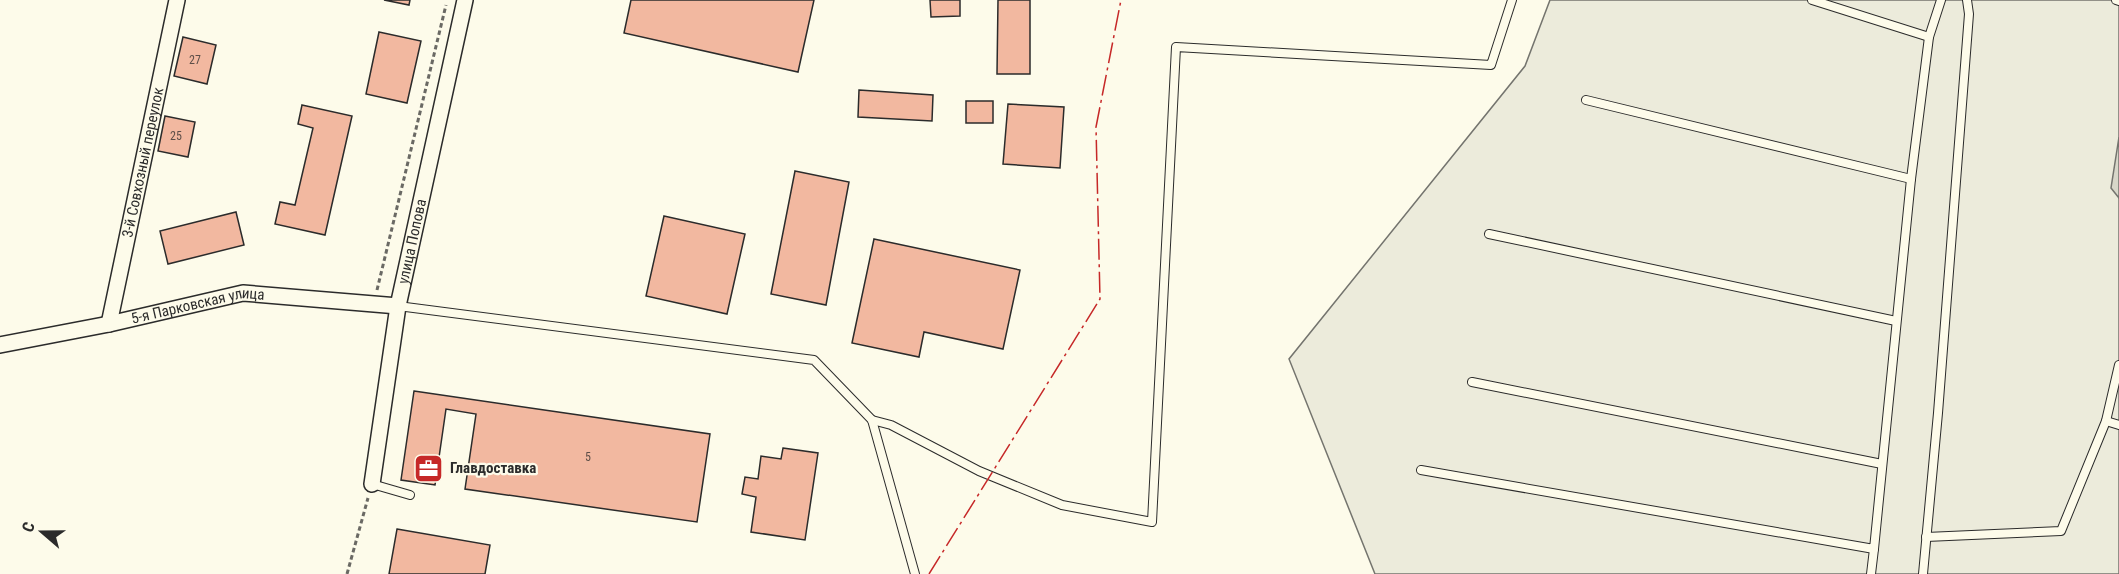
<svg xmlns="http://www.w3.org/2000/svg" width="2119" height="574" viewBox="0 0 2119 574" font-family="'Roboto Condensed',sans-serif">
	<style>
		.green { fill: #ecebdb; stroke: #74746e; stroke-width: 1.5 }
		.water { fill: #d8d7c9; stroke: #74746e; stroke-width: 1.5 }
		.building { fill: #f2b8a0; stroke: #2b2b2b; stroke-width: 1.5 }
		.lines { fill: none; stroke-linecap: round; stroke-linejoin: round }
		.service-casing { stroke: #2b2b2b; stroke-width: 10 }
		.minor-casing { stroke: #2b2b2b; stroke-width: 18 }
		.path { stroke: #6a6964; stroke-width: 3; stroke-dasharray: 4.5 3; stroke-linecap: butt }
		.service { stroke: #fdfbea; stroke-width: 8 }
		.minor { stroke: #fdfbea; stroke-width: 15 }
		.power { stroke: #c62828; stroke-width: 1.5; stroke-dasharray: 21 4.5 3 4.5; stroke-linecap: butt }
		.labels { text-anchor: middle; stroke-width: 4.5; stroke-linejoin: round; paint-order: stroke }
		.number-label { font-size: 12px; fill: #5d4e48 }
		.street-label { font-size: 15px; fill: #2b2b2b; stroke: #fdfbea }
		.poi-label { font-size: 15px; font-weight: bold; fill: #2b2b2b; stroke: #fdfbea; text-anchor: start }
	</style>
	<rect width="100%" height="100%" fill="#fdfbea"/>
	<polygon class="green" points="1550,0 2119,0 2119,574 1375,574 1289,359 1525,66"/>
	<polygon class="water" points="2119,137 2119,198 2111,188"/>
	<g class="building">
		<polygon points="384,0 410,0 409,5"/>
		<polygon points="631,0 814,0 798,72 624,33"/>
		<polygon points="930,0 960,0 960,16 931,17"/>
		<polygon points="998,0 1030,0 1030,74 997,74"/>
		<polygon points="379,32 421,41 407,103 366,94"/>
		<polygon points="183,37 216,45 207,84 174,76"/>
		<polygon points="859,90 933,95 932,121 858,117"/>
		<rect x="966" y="101" width="27" height="22"/>
		<polygon points="1008,104 1064,107 1060,168 1003,164"/>
		<polygon points="302,105 352,116 325,235 275,224 280,202 295,205 313,128 298,124"/>
		<polygon points="165,116 195,122 188,157 158,151"/>
		<polygon points="795,171 849,182 826,305 771,294"/>
		<polygon points="236,212 244,245 168,264 160,231"/>
		<polygon points="664,216 745,234 727,314 646,296"/>
		<polygon points="874,239 1020,270 1003,349 924,332 919,357 852,343"/>
		<polygon points="414,391 710,434 697,522 465,489 476,414 446,409 435,485 401,480"/>
		<polygon points="783,448 818,453 805,540 751,532 756,497 742,494 745,477 758,479 761,456 781,459"/>
		<polygon points="397,529 490,545 485,574 389,574"/>
	</g>
	<g class="lines">
		<defs>
			<g id="service">
				<polyline points="1812,0 1929,37"/>
				<polyline points="2116,0 2119,1"/>
				<polyline points="1586,100 1911,179"/>
				<polyline points="1489,234 1896,321"/>
				<polyline points="398,306 814,360 872,420 915,574"/>
				<polyline points="1472,382 1882,464"/>
				<polyline points="872,420 891,425 979,471 1062,505 1152,522 1176,47 1491,65 1512,0"/>
				<polyline points="2106,421 2119,425"/>
				<polyline points="1421,470 1874,549 1911,179 1929,37 1941,0"/>
				<polyline points="372,484 410,495"/>
				<polyline points="1926,537 2061,531 2106,421 2119,365"/>
				<polyline points="1871,574 1874,549"/>
				<polyline points="1923,574 1938,413 1969,14 1967,0"/>
			</g>
			<g id="minor">
				<path id="s1" d="M 109,324 L 177,0"/>
				<path id="s2" d="M 0,345 L 109,324 L 243,293 L 398,306"/>
				<path id="s3" d="M 372,484 L 398,306 L 465,0"/>
			</g>
		</defs>
		<use href="#service" class="service-casing"/>
		<use href="#minor" class="minor-casing"/>
		<g class="path">
			<polyline points="377,290 446,5"/>
			<polyline points="347,574 368,498"/>
		</g>
		<use href="#service" class="service"/>
		<use href="#minor" class="minor"/>
		<polyline class="power" points="929,574 1100,299 1096,127 1121,0"/>
	</g>
	<defs>
		<symbol id="office-square" viewBox="-11 -11 22 22"><rect x="-9" y="-9" width="18" height="18" rx="4" fill="#c62828" stroke="#fdfbea"/><path d="M-6-3h4V-5.5h4V-3h4V5H-6ZM-1-4.5V-3h2v-1.5ZM-6 0V1H6V0Z" fill="#fff"/></symbol>
	</defs>
	<g fill-rule="evenodd">
		<use href="#office-square" x="412" y="452" width="33" height="33"/>
	</g>
	<g class="labels">
		<g class="number-label">
			<text x="195" y="64">27</text>
			<text x="176" y="140">25</text>
			<text x="588" y="461">5</text>
		</g>
		<g class="street-label">
			<text dy="5" stroke="none"><textPath href="#s1" startOffset="165">3-й Совхозный переулок</textPath></text>
			<text dy="5" stroke="none"><textPath href="#s3" startOffset="246">улица Попова</textPath></text>
			<text dy="5" stroke="none"><textPath href="#s2" startOffset="202">5-я Парковская улица</textPath></text>
		</g>
		<g class="poi-label">
			<text x="450" y="473">Главдоставка</text>
		</g>
	</g>
	<g transform="translate(42 532) rotate(290)" stroke="#fdfbea" stroke-width="4.5" paint-order="stroke">
	<path d="M0-4.5L10 22L0 15L-10 22Z" fill="#2b2b2b"/>
	<text y="-9" font-size="16" font-weight="bold" text-anchor="middle" fill="#2b2b2b">С</text>
	</g>
</svg>
